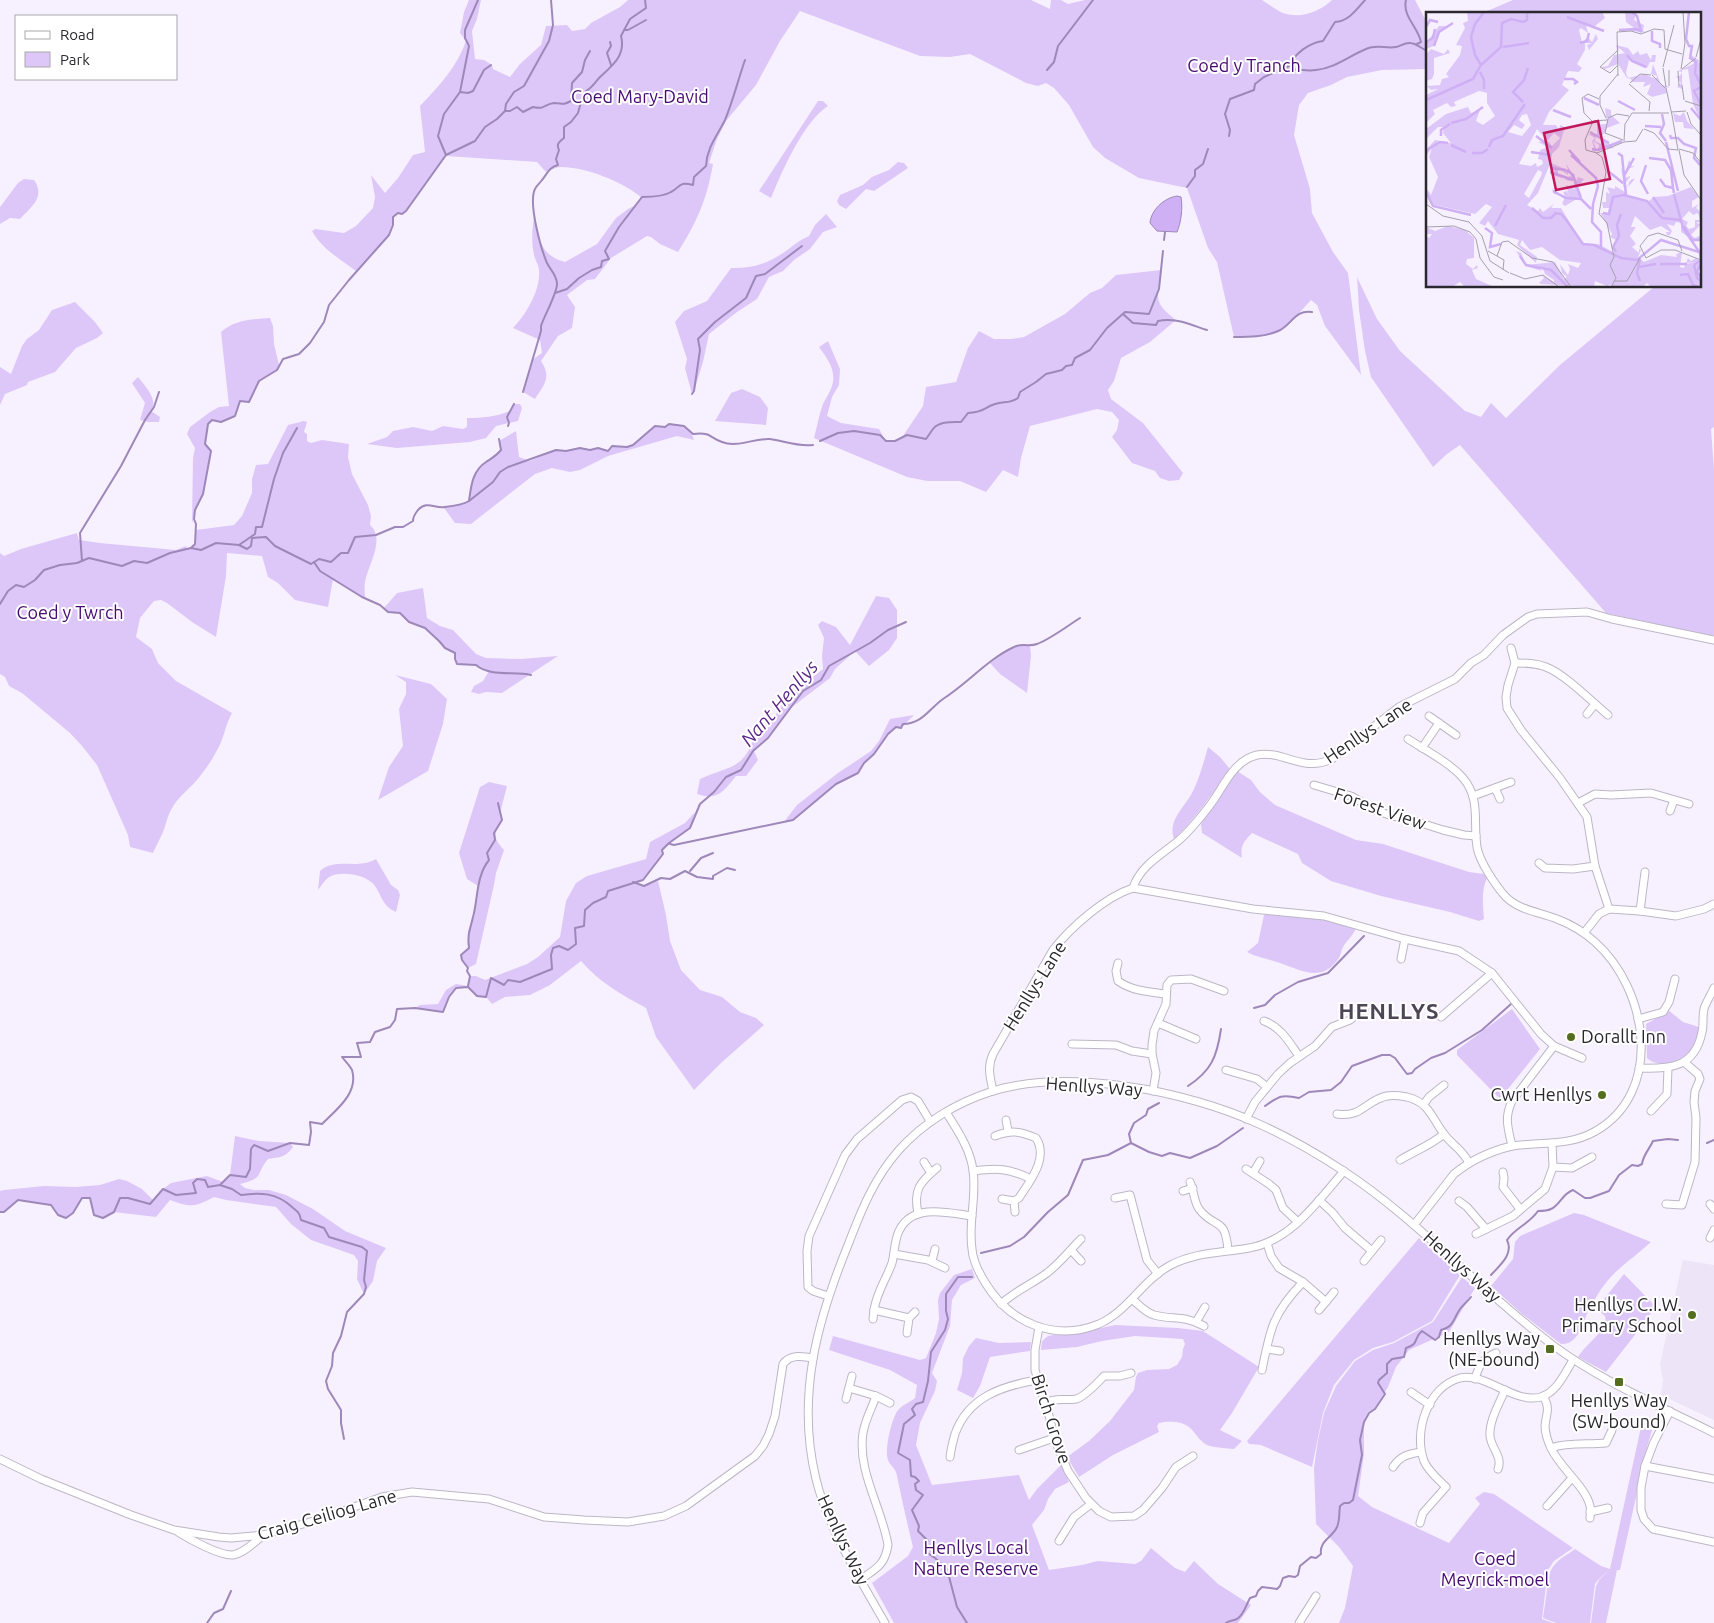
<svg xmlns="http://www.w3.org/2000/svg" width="1714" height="1623" viewBox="0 0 1714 1623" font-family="Ubuntu,sans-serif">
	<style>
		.built { fill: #ede4f8 }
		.green { fill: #ddc7f9 }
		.water { fill: #cfb0f5; stroke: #9e87b9 }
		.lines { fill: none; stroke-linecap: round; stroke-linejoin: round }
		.stream { stroke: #9e87b9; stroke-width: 2 }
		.minor-casing { stroke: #bdb6c6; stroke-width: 9 }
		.minor { stroke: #fff; stroke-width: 7 }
		.poi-dot { fill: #556d1e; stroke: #fff; stroke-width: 2 }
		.labels { text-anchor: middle; stroke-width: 4; stroke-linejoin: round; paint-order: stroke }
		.park-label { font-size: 18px; fill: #470b72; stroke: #fff }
		.street-label { font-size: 18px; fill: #2a282e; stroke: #fff }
		.poi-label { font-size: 18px; fill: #2a282e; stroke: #fff; text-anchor: end }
		.water-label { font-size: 19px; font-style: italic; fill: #5c2789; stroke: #fff }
		.district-label { font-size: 22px; font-weight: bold; letter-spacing: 1px; fill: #4d4655; stroke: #fff }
		.inset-river { fill: none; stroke: #cfb0f5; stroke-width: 2.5 }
		.inset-road { fill: none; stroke: #a5a1ab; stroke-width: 1 }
		.view { fill: #c2185b; fill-opacity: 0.15; stroke: #c2185b; stroke-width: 2.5 }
		.inset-edge { fill: none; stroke: #2a282e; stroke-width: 2.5 }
	</style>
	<rect width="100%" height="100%" fill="#f7f1ff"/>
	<polygon class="built" points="1683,1260 1714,1265 1714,1420 1661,1395 1663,1380 1660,1364"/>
	<g class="green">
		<path d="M 469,0 L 481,0 L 477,19 L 472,31 L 475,59 L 484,60 L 492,65 L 493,69 L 510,77 L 520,64 L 541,45 L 546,26 L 567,25 L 572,31 L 585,29 L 591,23 L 620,7 L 628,0 L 1031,0 L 1050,9 L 1051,0 L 1061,0 L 1068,4 L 1085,0 L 1262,0 C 1269,4 1276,10 1283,13 C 1301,19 1319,12 1332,0 L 1415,0 L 1425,19 L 1428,20 L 1428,69 L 1382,70 L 1347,77 L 1331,85 L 1308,93 L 1299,105 L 1294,135 L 1310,189 L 1312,213 L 1333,252 L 1348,273 L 1361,375 L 1325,326 L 1317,305 L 1311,300 C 1303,308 1290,325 1281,331 C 1268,338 1249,337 1234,337 L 1217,262 L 1208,248 L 1187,188 L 1139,178 L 1105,158 L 1093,147 L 1069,105 L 1054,88 L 1046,83 L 1038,86 L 1026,83 L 970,54 L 950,57 L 920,56 L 800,11 L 780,41 L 756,85 L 726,121 L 717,139 L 709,163 L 713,164 C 707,199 697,222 678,252 L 660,244 L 651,237 L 647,236 L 611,258 L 595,279 L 587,280 L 567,295 L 575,307 L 572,328 L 558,336 L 541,361 C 552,377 544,385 535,399 L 523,392 L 532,360 L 542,353 L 540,340 L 513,328 C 526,315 541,289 539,270 C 539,265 535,260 534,255 C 531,241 532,226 535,213 C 536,234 540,256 565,262 L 597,244 L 616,218 L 628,209 L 636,205 L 641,197 C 623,182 586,167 561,167 C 556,167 551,170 546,172 L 537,162 L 446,156 L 406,211 L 402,214 L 398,213 L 393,217 C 393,239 370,255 356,271 C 341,260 321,248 312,231 L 315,229 L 344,233 L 356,226 L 373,208 L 375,197 L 371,175 L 385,193 L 398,178 L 413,155 L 425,152 L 420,106 C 439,86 457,67 466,41 L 460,33 L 464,12 Z"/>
		<polygon points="1513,0 1714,0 1714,427 1711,429 1714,470 1714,635 1710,636 1606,613 1460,445 1447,454 1433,467 1371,377 1365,351 1359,310 1357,277 1377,319 1400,351 1465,411 1481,417 1491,403 1506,418 1560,365 1655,286 1700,286 1700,14 1480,14"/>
		<path d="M 818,101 L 823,101 L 828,106 C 804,121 782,171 771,198 L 759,191 Z"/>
		<polygon points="898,162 904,163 908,168 874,191 866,189 846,209 839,205 837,201 840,195 863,185 872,177 889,170"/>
		<path d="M 24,179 L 34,180 C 46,197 31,207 20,219 L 10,218 L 0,224 L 0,207 L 18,183 Z"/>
		<path d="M 826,214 L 837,227 L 823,232 L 810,249 L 794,260 L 783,271 L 769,277 L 757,299 L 737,312 L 709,334 L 703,362 L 694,391 L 692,394 L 685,368 L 687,359 L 675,322 L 684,311 L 707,301 L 731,268 C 751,268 765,265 783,253 C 792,247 799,240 809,236 L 815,225 Z"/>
		<path d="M 1161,270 C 1158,299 1152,301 1176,320 L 1150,342 L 1121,358 L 1114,381 L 1108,390 L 1111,399 L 1143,423 L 1183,473 L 1179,480 L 1169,481 L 1160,478 L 1155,471 L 1132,463 L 1112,437 L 1117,430 L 1119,420 L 1112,412 L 1097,409 L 1030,426 L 1021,458 L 1018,477 L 1003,470 L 986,492 L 960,481 L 927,481 L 907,477 L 814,438 C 817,426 819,415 823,404 C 826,398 830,392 832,386 C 837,371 827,358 819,347 L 828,341 L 840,369 L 839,385 L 832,397 L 827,416 L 841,423 L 879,429 L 886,441 L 895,441 L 901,439 L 923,406 L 926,387 L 956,382 L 968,348 L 979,331 L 994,339 L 1011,339 L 1024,337 L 1065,314 L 1090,293 L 1102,288 L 1116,275 Z"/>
		<polygon points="75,302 95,322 103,333 97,338 76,348 55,372 28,382 27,385 5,394 0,405 0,367 11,374 22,346 27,339 39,330 52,310"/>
		<path d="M 270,318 L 273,326 L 274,344 L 279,365 L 277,370 L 259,381 L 249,402 L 240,401 L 235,416 L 221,422 L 212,420 L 208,424 L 205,444 L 211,451 L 203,494 L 195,510 L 192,524 L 193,458 L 195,448 L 187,434 L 190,427 L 210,412 L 219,407 L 229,406 L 221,332 C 234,320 253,319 270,318 Z"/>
		<path d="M 138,377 C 145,386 159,400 151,411 L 160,417 L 159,422 L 148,422 L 140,420 L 145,403 L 132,383 Z"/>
		<polygon points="742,389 760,397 768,408 766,425 715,421 731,393"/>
		<path d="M 514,404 L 520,404 L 522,408 L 518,421 L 496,426 L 486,438 L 470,442 L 397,448 L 367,444 L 387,437 L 393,431 L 413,427 L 432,431 L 443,426 L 463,429 L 467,427 L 467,418 C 482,418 495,417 510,411 Z"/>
		<path d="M 304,421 L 307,422 L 304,432 L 307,434 L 307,441 L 311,443 L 322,440 L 349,444 L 348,457 L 352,474 L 368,505 L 371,516 L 370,525 C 386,539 368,565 365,582 C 364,587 365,593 365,598 L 333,579 L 328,607 L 295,600 L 278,583 L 268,577 L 262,556 L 227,553 L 226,576 L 216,637 L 192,622 L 167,603 L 161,600 L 154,601 L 140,618 L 136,637 L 152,649 L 158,663 L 176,681 L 232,713 C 225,725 224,740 216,752 C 211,762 203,773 196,781 C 187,791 177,798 171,810 C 167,817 166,825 163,832 C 160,839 156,846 153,853 L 130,847 L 128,835 L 97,765 L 82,746 L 70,733 L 22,693 L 9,686 L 5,677 L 0,674 L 0,553 L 4,556 L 21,549 L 77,533 L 79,540 L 100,543 L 176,550 L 186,546 L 187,549 L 195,544 L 196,530 L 234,525 L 242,516 L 252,493 L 252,479 L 256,465 L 268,464 L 288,425 Z"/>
		<path d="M 669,424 C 680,425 691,427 694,440 L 677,436 L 608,456 L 580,470 L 570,472 L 552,468 L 535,474 L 471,524 L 455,523 L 444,508 C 453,505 461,505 469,501 C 471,487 472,471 486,462 C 492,458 496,456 501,450 L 499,441 L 516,431 L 519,457 L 530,461 L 556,450 L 566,451 L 580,448 L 590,450 L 598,448 L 608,451 L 612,446 L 627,447 L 632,445 L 655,426 L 665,427 Z"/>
		<polygon points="423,588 427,618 440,626 453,630 476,654 486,658 521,659 558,656 502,693 486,692 479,694 471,692 474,686 483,681 489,671 481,669 476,665 457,664 455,659 455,653 445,648 439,641 425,628 409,622 400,613 388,612 384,608 397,593"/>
		<path d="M 876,596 L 889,598 L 897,610 L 897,638 L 889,650 L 869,666 L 855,651 L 835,669 L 830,678 L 792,707 L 768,738 L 754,751 L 758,760 L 746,776 L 736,776 C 724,791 718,801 697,794 L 700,779 C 725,767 744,770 753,739 L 765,732 L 787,697 L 823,669 L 822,656 L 824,638 L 818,625 L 822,621 L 836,627 L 850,645 Z"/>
		<polygon points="1016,645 1030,645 1031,656 1027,693 1000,674 990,663"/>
		<polygon points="395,675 431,684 447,699 443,724 428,771 378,800 389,767 403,746 399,709 406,694 406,682"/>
		<polygon points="914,715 901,728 896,727 888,734 874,754 864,763 858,773 836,784 793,820 784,822 797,805 838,773 871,751 879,741 890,719"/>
		<path d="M 1208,747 L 1220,757 L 1230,769 C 1212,794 1196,818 1174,839 C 1167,819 1186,807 1194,789 C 1200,776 1204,761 1208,747 Z"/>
		<path d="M 1237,771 L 1251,780 L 1260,792 L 1275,805 L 1356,840 L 1383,844 L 1469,872 L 1484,874 L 1487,878 C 1481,890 1483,906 1484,919 L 1479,921 L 1450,912 L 1381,896 L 1331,881 L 1302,863 L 1298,854 L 1252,833 C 1244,841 1240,846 1242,858 L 1202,833 L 1201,824 Z"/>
		<path d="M 489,782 L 507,786 L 500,813 L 502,820 C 493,835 493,837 504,850 L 496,873 L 494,885 L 476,964 L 468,968 L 462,960 L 461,955 L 469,948 L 468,931 L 474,917 L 478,886 L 467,879 L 459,853 L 480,787 Z"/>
		<path d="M 695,812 L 690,828 L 669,843 L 662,850 L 663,854 L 643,880 L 633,883 L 644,886 L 658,881 L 666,915 L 670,941 L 681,970 L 700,990 L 722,997 L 740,1012 L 756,1018 L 764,1025 L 721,1063 L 694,1090 L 656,1037 L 646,1008 C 622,995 599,982 581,961 L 550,985 L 530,995 L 505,997 L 492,1004 L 486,997 L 477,996 L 467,987 L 456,988 L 449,997 L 443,1012 L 415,1008 L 420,1005 L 438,1004 L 446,990 L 456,984 L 468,986 L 470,976 L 476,976 L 485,980 L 527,964 L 538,957 L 560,937 L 566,901 L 576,883 L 587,876 L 646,859 L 650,842 L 685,823 Z"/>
		<path d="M 376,859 L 391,885 L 398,890 L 400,895 L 396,912 C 384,908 381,895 375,886 C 367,875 343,871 331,876 C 325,879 322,885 318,890 L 320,871 C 336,857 358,870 376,859 Z"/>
		<path d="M 1270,914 L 1325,920 L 1356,928 C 1353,936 1347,940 1343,947 C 1341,950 1341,955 1339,958 C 1322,983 1303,971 1280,963 C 1269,959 1258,958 1247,952 L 1258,943 L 1264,915 Z"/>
		<polygon points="1512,1009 1540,1049 1500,1099 1457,1055 1457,1050"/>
		<path d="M 1668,1010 L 1683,1022 L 1699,1027 C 1698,1034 1697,1042 1693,1047 C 1685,1061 1659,1070 1647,1058 L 1646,1024 L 1664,1014 Z"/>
		<path d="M 235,1136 L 259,1141 L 290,1143 L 293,1147 C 285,1158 280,1157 268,1159 C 255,1175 265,1178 240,1184 L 245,1188 L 254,1190 L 269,1190 L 286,1195 L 313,1209 L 345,1231 L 386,1248 L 377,1261 L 373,1281 L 364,1294 L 357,1279 L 358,1261 L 354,1255 L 311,1240 L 291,1224 L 276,1207 L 226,1200 L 214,1197 C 195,1207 191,1208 170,1200 L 156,1217 L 114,1212 L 103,1218 L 94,1215 L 90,1198 L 82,1198 L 73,1213 L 66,1218 L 58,1215 L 51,1205 L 18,1200 L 4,1212 L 0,1212 L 0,1191 L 4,1190 L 44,1186 L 76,1187 L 100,1185 L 119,1179 L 127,1181 L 142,1189 L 153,1200 L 163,1189 L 171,1183 L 207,1176 L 223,1182 L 230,1175 Z"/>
		<path d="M 1574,1213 L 1584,1215 L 1651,1242 C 1636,1256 1617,1268 1605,1284 C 1599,1291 1595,1300 1590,1307 C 1583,1320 1580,1345 1561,1344 L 1522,1314 L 1491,1286 L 1513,1259 L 1515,1242 L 1520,1236 Z"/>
		<polygon points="1419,1238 1460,1275 1432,1321 1393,1342 1373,1348 1354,1360 1334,1385 1323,1413 1312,1467 1261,1445 1249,1444 1247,1441"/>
		<path d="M 972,1269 L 975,1278 L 961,1285 L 952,1300 L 950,1326 L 932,1373 L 937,1381 L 935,1391 L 920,1423 L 916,1445 L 932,1485 L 1019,1475 L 1029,1500 L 1037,1489 L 1061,1465 L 1069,1482 L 1055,1489 L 1048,1499 L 1044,1510 L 1032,1525 L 1049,1570 L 1082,1565 L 1098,1561 L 1135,1564 L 1141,1561 L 1151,1548 L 1175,1568 L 1185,1572 L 1194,1561 L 1218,1584 L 1251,1605 L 1238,1623 L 894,1623 L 872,1583 L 908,1556 L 913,1547 C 907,1523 902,1500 897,1476 C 896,1468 890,1466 888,1460 C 884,1451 892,1415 899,1409 C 904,1404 910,1402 915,1398 L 917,1385 L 890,1370 L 829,1350 L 833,1336 L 920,1360 L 926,1358 L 936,1333 L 939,1319 L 938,1300 L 940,1293 L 954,1275 Z"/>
		<path d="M 1624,1274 L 1655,1306 L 1648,1318 L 1606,1372 L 1578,1357 C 1587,1343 1599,1337 1606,1322 L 1605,1316 L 1598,1310 L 1600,1304 Z"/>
		<polygon points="1462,1277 1475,1288 1449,1332 1409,1350 1396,1367 1388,1387 1374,1409 1368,1412 1364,1420 1364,1454 1358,1496 1372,1507 1449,1543 1480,1504 1475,1498 1484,1492 1494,1494 1573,1548 1554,1561 1548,1570 1542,1619 1553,1623 1339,1623 1345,1608 1353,1566 1339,1547 1316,1524 1314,1468 1318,1440 1324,1413 1336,1386 1355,1361 1373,1350 1394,1343 1433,1322"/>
		<path d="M 1115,1325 L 1178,1328 L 1203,1331 L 1259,1367 L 1232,1413 L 1220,1430 L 1242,1441 L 1234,1449 C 1226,1448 1214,1448 1207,1445 C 1199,1441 1196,1433 1190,1428 C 1182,1421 1169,1421 1159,1423 L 1157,1426 L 1159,1432 L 1113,1455 L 1079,1477 L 1067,1457 L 1089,1441 L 1110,1421 L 1134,1390 L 1136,1377 L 1138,1373 L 1147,1370 L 1169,1369 L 1177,1365 L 1182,1357 L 1183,1349 L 1185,1344 L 1183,1339 L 1135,1336 L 1102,1341 L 1077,1347 L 1041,1350 L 1042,1341 L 1048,1336 L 1058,1334 L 1074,1334 Z"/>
		<polygon points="976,1338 999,1343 1031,1342 1030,1351 990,1357 980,1386 973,1398 957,1390 962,1373 963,1358 969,1346"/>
		<path d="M 1641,1427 L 1652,1430 L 1639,1476 L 1636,1497 L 1620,1570 L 1617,1570 L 1606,1623 L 1591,1623 L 1596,1586 L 1599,1580 L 1609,1570 L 1598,1580 L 1595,1584 L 1590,1623 L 1556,1623 L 1543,1618 L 1549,1576 C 1552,1562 1564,1557 1575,1549 L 1601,1566 L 1610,1569 Z"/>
	</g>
	<path class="water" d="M 1177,196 L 1181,197 C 1183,208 1181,223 1177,232 L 1157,231 L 1150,223 C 1151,210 1164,198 1177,196 Z"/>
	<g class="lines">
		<g class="stream">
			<path d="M 1406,0 C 1402,16 1418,27 1421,42 L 1417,44"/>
			<polyline points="624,30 628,30 646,20"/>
			<polyline points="610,42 611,46 607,53 611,65"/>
			<polyline points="1047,70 1054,62 1058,46 1093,0"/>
			<path d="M 1282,70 C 1294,67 1304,72 1316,70 C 1335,68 1349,56 1366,49 C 1377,44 1386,49 1396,47 C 1401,46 1405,42 1411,43 C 1418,44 1421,49 1428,51"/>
			<polyline points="460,92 469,46 465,38 465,30 478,0"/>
			<path d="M 505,111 L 510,111 L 517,107 L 523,112 L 533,107 C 546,110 544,104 554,103 C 563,103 561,106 571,101 L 572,83 L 582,72 L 585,60 L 590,51"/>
			<path d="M 1229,136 L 1230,130 L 1225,114 L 1230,99 L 1254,90 L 1255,84 L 1264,77 L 1289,66 C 1295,53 1309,43 1323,41 L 1335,22 C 1349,21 1356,10 1365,0"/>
			<polyline points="446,155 438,136 444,114 460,92 468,93 473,91 484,70 491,65"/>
			<polyline points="1187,187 1195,176 1195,170 1203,164 1208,149"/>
			<polyline points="1164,240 1165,232"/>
			<path d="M 555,293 L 567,289 L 579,278 L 592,270 L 601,267 L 602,261 L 609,259 L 605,251 L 619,227 L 642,197 C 650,197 663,197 671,192 C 681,187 678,181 693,185 L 694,177 L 706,166 C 707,147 717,136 725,120 C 733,101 738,80 745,60"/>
			<path d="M 1123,314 L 1133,323 L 1156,325 L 1158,321 C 1175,317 1191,325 1207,330"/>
			<path d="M 1234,337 C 1249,337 1264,337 1278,331 C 1291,326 1295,309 1312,312"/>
			<path d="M 523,392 L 541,331 L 541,326 C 544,316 558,292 557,283 C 556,274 551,271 547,263 C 541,249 528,203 535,189 C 536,186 540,183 542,180 C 548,173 548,168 558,165 L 556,159 L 559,150 C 556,144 559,142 564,138 L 564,127 L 571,122 L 578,113 L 581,102 L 586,96 L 586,91 C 593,87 595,82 600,77 C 613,65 626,55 621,36 L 630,19 L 646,8 L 645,0"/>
			<polyline points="692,394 694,391 700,350 698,339 715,322 746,298 756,276 765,274 802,246"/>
			<polyline points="508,426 509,423 507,417 514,404"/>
			<path d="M 820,441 L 838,433 L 854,431 L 880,435 L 886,441 L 895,441 L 907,435 L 926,439 C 929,435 930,433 933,429 C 939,421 952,422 961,422 L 968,413 C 984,412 983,408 995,404 C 1004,401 1009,404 1018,398 L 1020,392 L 1036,382 L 1046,374 L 1062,370 L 1066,366 L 1072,365 L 1075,358 L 1090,350 L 1107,328 L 1125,312 L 1149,314 L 1159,289 L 1163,251"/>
			<path d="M 469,501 L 493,482 L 500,472 L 508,467 L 556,450 L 566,451 L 580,448 L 590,450 L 598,448 L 608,451 L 612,446 L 627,447 L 633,445 L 655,426 L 665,427 L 669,424 L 684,426 L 693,434 C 712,432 708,437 722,442 C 737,448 755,438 770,439 C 784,441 798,447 813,445"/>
			<polyline points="239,545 255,534 256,527 262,527 274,479 283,453 297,428"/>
			<polyline points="191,548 195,544 196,524 194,519 195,510 203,494 211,451 205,444 208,424 212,420 221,422 235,416 240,401 249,402 259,381 277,370 283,359 299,354 310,343 324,322 329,305 349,280 389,235 393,225 393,217 398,213 402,214 406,211 446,155 475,141 485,127 497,119 505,111 506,104 514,92 524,86 549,41 553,25 551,0"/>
			<polyline points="82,561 80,533 121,466 145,420 154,407 159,392"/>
			<path d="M 314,562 L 320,571 L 362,597 L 380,605 L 388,612 L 400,613 L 409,622 L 425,628 L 439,641 L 445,648 L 455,653 L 455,659 L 457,664 L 476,665 C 490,677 514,671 531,675"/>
			<path d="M 0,604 L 8,591 L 16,585 L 24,587 L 35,580 L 44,570 L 60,565 L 77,563 L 89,558 L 122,566 L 134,561 L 147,563 L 170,553 L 191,548 L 201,550 L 216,543 L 239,545 L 247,549 L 251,546 L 252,538 L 266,537 L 275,546 L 311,564 L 319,559 L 331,562 L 341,553 L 348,553 L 355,537 L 376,535 L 395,527 L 403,527 L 413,521 C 413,516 415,514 418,510 C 427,500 435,509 445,507 C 454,506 462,505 469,501 C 471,487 472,471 486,462 C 492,458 496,456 501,450 L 499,439"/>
			<path d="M 670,844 L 674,845 L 793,820 L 836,784 L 858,773 L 864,763 L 874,754 L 888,734 L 896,727 L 901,728 L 903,724 C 922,724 929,709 943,699 C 968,683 988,659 1014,647 C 1021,643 1030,647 1037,644 C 1049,640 1069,625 1080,618"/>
			<polyline points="690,871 701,858 713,853"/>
			<polyline points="633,882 644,886 661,878 670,879 685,871 697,877 713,879 713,876 727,868 735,870"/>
			<path d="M 468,986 L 470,976 L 467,971 L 468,968 L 462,960 L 461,955 L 469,948 C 467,935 470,930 473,917 C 478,899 476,876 489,860 L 487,853 L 495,840 L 494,833 L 502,820 L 498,803"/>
			<polyline points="1254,1008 1265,1005 1275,995 1298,982 1328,973 1364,936"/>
			<path d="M 1188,1086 C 1211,1071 1217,1057 1221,1029"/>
			<path d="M 1265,1106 C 1279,1096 1282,1094 1299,1098 L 1309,1092 L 1331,1090 L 1341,1082 L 1352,1066 L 1382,1055 L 1390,1055 L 1395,1058 L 1407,1074 L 1412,1073 L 1415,1069 L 1431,1058 L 1445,1053 L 1482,1030 L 1511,1004"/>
			<polyline points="1131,1143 1149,1152 1162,1156 1170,1153 1190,1158 1217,1146 1243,1128"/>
			<polyline points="1707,1143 1714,1140"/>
			<path d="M 220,1185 L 232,1189 L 241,1195 C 261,1192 277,1193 292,1207 C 297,1211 300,1213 301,1220 L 324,1228 L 329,1237 L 362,1247 L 367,1251 L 364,1280 L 366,1287 L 364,1294 L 347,1312 L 341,1336 L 333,1353 L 332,1366 L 326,1381 L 328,1389 L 341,1410 L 341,1423 L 344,1439"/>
			<path d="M 0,1212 L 4,1212 L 18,1200 L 51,1205 L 58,1215 L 66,1218 L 73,1213 L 82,1198 L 90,1198 L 94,1215 L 103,1218 L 114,1212 L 120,1198 L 128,1198 L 150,1204 L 163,1189 L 176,1195 L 196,1193 L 193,1183 L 197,1179 L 205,1180 L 208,1187 L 220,1185 L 230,1175 L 246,1177 L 250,1169 L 251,1149 L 254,1145 L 268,1151 L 290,1143 L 309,1145 L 311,1132 L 310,1122 L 322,1124 C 336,1110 359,1093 352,1070 C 350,1066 345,1061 342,1057 L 361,1057 L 357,1043 L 370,1042 L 375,1032 L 390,1027 L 395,1020 L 397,1009 L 415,1008 L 443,1012 L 449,997 L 456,988 L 468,987 L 477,996 L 486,997 L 491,978 L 504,985 L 508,980 L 520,982 L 552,969 L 551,955 L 553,948 L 559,946 L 568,950 L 576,944 L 575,928 L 584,926 L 585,910 L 593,903 L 606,897 L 608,891 L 643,880 L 663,854 L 662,850 L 669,843 L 690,828 L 700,804 L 714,792 L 726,777 L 741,770 L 753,751 L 768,738 L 803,691 L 821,680 L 829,666 L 870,643 L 888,630 L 906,622"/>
			<polyline points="981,1253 1010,1246 1024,1237 1048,1212 1068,1195 1083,1160 1108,1155 1131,1143 1129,1134 1134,1123 1146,1115 1148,1109 1159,1103"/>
			<path d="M 1491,1275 C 1500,1265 1514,1254 1507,1240 C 1515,1228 1529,1224 1538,1211 C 1542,1211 1547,1211 1551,1209 C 1560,1205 1562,1194 1573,1190 L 1585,1198 L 1590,1198 L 1609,1191 L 1619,1175 L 1632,1165 L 1638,1166 L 1642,1164 C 1643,1155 1649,1150 1653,1141 L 1668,1139 L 1678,1140"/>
			<polyline points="207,1623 214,1613 223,1609 231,1591"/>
			<polyline points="967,1623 957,1607 947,1569 935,1558 926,1552 928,1541 918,1531 919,1526 912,1510 923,1495 916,1490 915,1484 919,1481 915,1477 911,1476 910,1460 898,1453 904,1424 915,1415 912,1409 916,1404 923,1402 928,1381 931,1352 945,1330 948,1319 946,1311 946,1294 958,1277 972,1277"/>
			<path d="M 1226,1623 C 1229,1620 1233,1621 1237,1619 C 1244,1615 1246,1605 1250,1598 L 1256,1596 L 1258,1591 L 1262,1587 L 1277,1589 L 1280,1586 L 1283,1578 L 1289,1576 L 1295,1577 L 1298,1575 L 1300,1566 L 1311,1557 L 1316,1558 L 1321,1554 C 1319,1541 1332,1538 1337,1527 C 1340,1520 1339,1512 1340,1506 L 1344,1503 L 1349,1503 L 1353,1500 L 1362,1455 L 1360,1440 L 1364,1422 L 1369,1413 L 1375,1409 L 1385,1394 L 1378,1383 L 1379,1380 L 1387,1373 L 1387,1364 L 1392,1359 L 1404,1357 L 1406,1348 C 1420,1344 1413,1338 1422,1331 L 1435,1340 L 1439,1337 L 1441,1330 C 1455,1326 1453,1319 1460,1309 C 1463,1305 1468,1301 1471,1297"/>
		</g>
		<defs>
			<g id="minor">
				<polyline points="1511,648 1515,663 1508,685 1506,697 1507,708 1521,730 1560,778 1587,817 1595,866 1609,909"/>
				<path d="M 1515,663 C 1526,663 1536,663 1546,667 C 1566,675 1591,701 1608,715"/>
				<polyline points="1587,714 1595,704"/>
				<polyline points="1429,716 1456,735"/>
				<path d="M 1408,739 C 1425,750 1450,763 1463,778 C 1481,799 1473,823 1477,847 C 1479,861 1496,886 1505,896 C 1518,910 1539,912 1557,919 C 1570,924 1584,932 1595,942 C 1648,989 1665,1093 1594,1132 C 1569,1146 1540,1142 1512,1146"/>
				<polyline points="1422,748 1439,723"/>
				<polyline points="1314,785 1351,796 1375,810 1392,816 1408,819 1443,830 1464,835 1476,836"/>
				<polyline points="1495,788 1500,799"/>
				<polyline points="1473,796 1511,782"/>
				<polyline points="1578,803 1595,794 1611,795 1651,793 1689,804"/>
				<polyline points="1670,811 1674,800"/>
				<polyline points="1539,863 1545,868 1573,869 1595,866"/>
				<polyline points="1133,888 1253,909 1324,916 1405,939 1459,951 1492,973 1541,1034 1554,1046 1582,1058"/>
				<polyline points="1640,911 1645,872"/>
				<polyline points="1584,933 1599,914 1609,909 1640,911 1676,916 1704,909 1714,904"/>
				<polyline points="1401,959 1405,939"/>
				<path d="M 1118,963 L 1116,971 L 1118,981 C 1132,991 1149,992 1166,994"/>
				<polyline points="1441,1017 1492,973"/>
				<polyline points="1638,1019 1663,1012 1669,1002 1675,979"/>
				<path d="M 1264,1021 C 1281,1027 1289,1042 1299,1056"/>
				<polyline points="1158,1023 1196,1039"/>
				<polyline points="1072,1044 1116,1045 1132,1051 1152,1054"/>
				<path d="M 1639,1068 C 1670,1069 1695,1068 1702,1032 C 1704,1025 1702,1017 1704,1009 C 1706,1002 1711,995 1714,988"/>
				<polyline points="1226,1070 1257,1079 1267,1087"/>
				<path d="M 993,1091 C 990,1077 987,1067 993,1054 L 1053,950 C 1071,927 1105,897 1133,888 C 1140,866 1161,855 1178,841 C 1189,832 1207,810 1215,798 C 1226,781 1236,760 1257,755 C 1285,750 1301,773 1332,759 L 1399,707 L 1455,679 L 1471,663 L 1484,655 L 1503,635 L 1528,617 L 1537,614 L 1587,612 L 1612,619 L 1714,640"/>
				<polyline points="1153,1091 1156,1073 1152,1054 1152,1045 1154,1031 1166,1004 1167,985 1171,980 1191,979 1224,991"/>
				<polyline points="1424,1104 1429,1097 1444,1085"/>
				<polyline points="1651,1111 1667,1094 1668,1068"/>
				<path d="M 946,1112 C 957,1130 970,1148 973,1170 C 977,1196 968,1223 972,1249 C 973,1262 979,1273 986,1284 C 1010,1323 1055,1342 1099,1324 C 1128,1311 1142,1281 1169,1266 C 1194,1252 1222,1253 1249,1248 C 1291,1241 1318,1201 1344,1171"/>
				<path d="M 1337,1114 C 1362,1118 1366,1100 1387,1096 C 1393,1095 1401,1096 1407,1097 C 1430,1103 1431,1117 1444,1134 C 1453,1146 1462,1149 1469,1163"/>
				<polyline points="1246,1119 1255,1102 1278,1074 1290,1063 1315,1046 1332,1027 1350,1020 1365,1008"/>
				<polyline points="1006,1120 1008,1131"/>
				<path d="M 995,1136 C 1011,1130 1020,1131 1036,1138 C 1049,1158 1030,1181 1019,1198 L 1014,1201 L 1002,1199"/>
				<path d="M 1400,1160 C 1415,1151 1431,1145 1444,1134"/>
				<polyline points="924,1162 931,1173"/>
				<polyline points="1553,1167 1572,1168 1592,1157"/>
				<polyline points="1246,1169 1269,1184 1276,1190 1283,1208 1298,1222"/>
				<path d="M 973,1171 C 997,1168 1009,1168 1031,1179"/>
				<polyline points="1503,1172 1504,1178 1503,1187 1520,1209"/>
				<polyline points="1253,1173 1260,1161"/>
				<path d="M 1190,1182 C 1194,1191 1194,1202 1199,1209 C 1215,1230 1225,1215 1228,1250"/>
				<polyline points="1183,1191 1193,1188"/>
				<polyline points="1115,1198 1130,1195 1147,1260 1158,1274"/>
				<polyline points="1319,1200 1332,1212 1345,1228 1372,1251"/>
				<polyline points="1014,1201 1015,1212"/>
				<polyline points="1459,1201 1467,1207 1486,1229"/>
				<polyline points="1666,1204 1682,1205 1695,1162 1696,1118 1694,1102 1695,1091 1700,1079 1698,1074 1684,1062"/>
				<polyline points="1710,1204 1714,1209"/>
				<path d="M 918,1213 C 913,1190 920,1182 937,1168"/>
				<path d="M 1414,1225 L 1454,1174 C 1471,1160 1491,1151 1512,1146 C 1508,1128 1504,1118 1512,1101 L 1554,1046"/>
				<polyline points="1476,1234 1513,1216 1545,1189 1553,1167 1552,1143"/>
				<polyline points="1710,1238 1714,1230"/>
				<polyline points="1267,1243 1271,1256 1279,1268 1303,1282 1326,1302"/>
				<polyline points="1071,1250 1081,1261"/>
				<polyline points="894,1254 928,1260 945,1268"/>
				<polyline points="932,1261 935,1249"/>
				<polyline points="1364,1261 1381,1240"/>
				<polyline points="828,1296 813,1291 808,1287 807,1251 809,1236 845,1155 857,1139 902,1100 911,1097 918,1101 930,1121"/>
				<path d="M 1132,1299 C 1139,1305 1145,1312 1154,1315 C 1173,1320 1184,1315 1204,1326"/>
				<path d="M 1001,1304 C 1015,1291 1032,1284 1047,1273 C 1060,1263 1070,1250 1081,1239"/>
				<polyline points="1319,1310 1334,1292"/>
				<path d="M 909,1318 L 874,1310 C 877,1291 886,1280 892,1263 C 895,1252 894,1239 900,1229 C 914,1203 949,1213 972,1216"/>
				<polyline points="873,1319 874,1310"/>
				<polyline points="1196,1322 1205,1307"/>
				<polyline points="1039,1327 1035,1350 1035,1370 1050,1419 1054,1438 1068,1471 1086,1498 1099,1511 1111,1517 1134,1516 1143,1510 1162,1488 1176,1467 1193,1456"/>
				<polyline points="907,1333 909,1318 915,1312"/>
				<polyline points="1267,1349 1280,1351"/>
				<path d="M 1262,1370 C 1270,1329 1273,1313 1303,1282"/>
				<path d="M 1475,1379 C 1479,1365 1482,1359 1496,1353"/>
				<path d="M 849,1388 L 876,1396 C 872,1408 865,1420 863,1433 C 857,1471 882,1508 888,1545 C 885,1565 876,1569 861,1579"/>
				<polyline points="1411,1392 1430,1405"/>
				<polyline points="876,1396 890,1403"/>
				<path d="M 1543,1396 C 1551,1409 1546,1413 1545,1426 C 1545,1432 1548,1443 1551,1448 C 1560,1468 1586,1487 1590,1506 C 1591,1509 1590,1514 1590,1518"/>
				<polyline points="846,1399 852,1376"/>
				<path d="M 1045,1403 C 1056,1397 1065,1401 1076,1399 C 1085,1397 1098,1382 1104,1376 L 1120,1376 L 1131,1373"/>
				<polyline points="1670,1411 1654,1442 1645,1466 1641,1488 1641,1510 1644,1519 1653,1529 1714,1542"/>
				<path d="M 1551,1448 C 1568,1442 1588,1445 1606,1443 L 1612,1430"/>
				<polyline points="1019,1450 1054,1438"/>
				<path d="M 950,1457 C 951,1449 953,1441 955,1434 C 968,1397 1002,1386 1037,1380"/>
				<path d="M 0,1459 L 41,1479 L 131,1515 L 174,1530 L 219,1537 L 231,1538 L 263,1535 L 321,1519 L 382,1497 L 412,1492 L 489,1499 L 544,1517 L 584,1520 L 628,1522 L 664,1516 L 686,1506 L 755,1456 L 763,1446 L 769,1434 L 775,1416 L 783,1364 C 790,1354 803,1356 813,1358"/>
				<polyline points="1645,1466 1714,1479"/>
				<path d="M 1393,1467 C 1400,1456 1408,1454 1421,1452"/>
				<path d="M 1498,1469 C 1503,1457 1491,1448 1490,1436 C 1489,1421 1499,1404 1505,1390"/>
				<polyline points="1547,1506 1572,1478"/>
				<polyline points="1590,1512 1608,1508"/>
				<path d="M 1420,1523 L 1423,1513 L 1446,1487 C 1438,1479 1428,1471 1424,1461 C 1413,1431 1428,1387 1460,1378 C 1486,1372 1513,1404 1541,1397 C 1557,1392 1565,1373 1573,1360"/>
				<path d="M 178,1532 C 189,1539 220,1556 233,1555 C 244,1553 255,1542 263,1535"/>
				<polyline points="1059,1541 1074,1517 1091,1504"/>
				<path d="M 885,1623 C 861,1581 827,1526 816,1479 C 796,1397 817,1321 848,1245 C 861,1211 874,1178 899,1150 C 923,1123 956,1103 990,1092 C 1066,1067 1188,1091 1259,1124 C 1288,1137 1316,1153 1342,1170 C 1419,1220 1480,1291 1554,1346 C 1603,1382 1660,1406 1714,1433"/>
				<polyline points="1299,1623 1316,1596"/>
			</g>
		</defs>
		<use href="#minor" class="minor-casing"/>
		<use href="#minor" class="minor"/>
	</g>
	<g class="poi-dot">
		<circle cx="1571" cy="1037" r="5"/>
		<circle cx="1602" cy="1095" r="5"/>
		<circle cx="1692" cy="1315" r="5"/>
		<rect x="1545" y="1344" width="10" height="10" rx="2.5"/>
		<rect x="1614" y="1377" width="10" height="10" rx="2.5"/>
	</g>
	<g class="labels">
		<g class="park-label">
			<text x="1244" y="72">Coed y Tranch</text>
			<text x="640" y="103">Coed Mary-David</text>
			<text x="70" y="619">Coed y Twrch</text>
			<text x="976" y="1554">Henllys Local<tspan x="976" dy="21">Nature Reserve</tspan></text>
			<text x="1495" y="1565">Coed<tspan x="1495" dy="21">Meyrick-moel</tspan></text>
		</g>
		<g class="street-label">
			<text transform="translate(1368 731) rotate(-34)" y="6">Henllys Lane</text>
			<text transform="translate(1380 809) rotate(19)" y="6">Forest View</text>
			<text transform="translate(1035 986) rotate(-58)" y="6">Henllys Lane</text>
			<text transform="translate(1094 1087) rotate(4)" y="6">Henllys Way</text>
			<text transform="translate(1462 1267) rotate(42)" y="6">Henllys Way</text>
			<text transform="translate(1051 1419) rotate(72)" y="6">Birch Grove</text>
			<text transform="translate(327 1515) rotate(-16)" y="6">Craig Ceiliog Lane</text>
			<text transform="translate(843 1540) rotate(65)" y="6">Henllys Way</text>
		</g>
		<g class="poi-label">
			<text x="1581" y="1043" text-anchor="start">Dorallt Inn</text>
			<text x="1592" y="1101">Cwrt Henllys</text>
			<text x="1682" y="1311">Henllys C.I.W.<tspan x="1682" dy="21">Primary School</tspan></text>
			<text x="1540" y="1345">Henllys Way<tspan x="1540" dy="21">(NE-bound)</tspan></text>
			<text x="1619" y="1407" text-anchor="middle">Henllys Way<tspan x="1619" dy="21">(SW-bound)</tspan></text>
		</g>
		<g class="water-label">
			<text transform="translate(779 703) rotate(-49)" y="7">Nant Henllys</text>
		</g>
		<g class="district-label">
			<text x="1389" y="1019">HENLLYS</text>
		</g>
	</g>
	<g transform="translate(1426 12)">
		<rect width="275" height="275" fill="#f7f1ff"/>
		<path d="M 41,0 L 176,0 L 179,6 L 169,14 L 160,13 L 162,21 L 155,16 L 153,18 L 156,30 L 162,25 L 166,30 L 170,22 L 172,27 L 163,38 L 161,33 L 166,31 L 159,31 L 159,38 L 151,52 L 156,56 L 153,60 L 142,59 L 136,73 L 143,78 L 123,100 L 117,113 L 130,113 L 133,118 L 134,113 L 139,115 L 133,135 L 126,142 L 125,151 L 141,158 L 142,157 L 140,153 L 140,152 L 145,159 L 142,158 L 142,163 L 132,156 L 132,162 L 137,164 L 136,166 L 124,162 L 129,161 L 124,152 L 112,181 L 101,193 L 112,199 L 114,196 L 117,200 L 128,192 L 125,196 L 135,196 L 157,232 L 172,232 L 189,241 L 186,235 L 190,228 L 184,225 L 186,222 L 174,201 L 182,201 L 183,196 L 177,196 L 176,190 L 180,190 L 180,180 L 184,182 L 181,175 L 189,177 L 189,174 L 199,180 L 197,172 L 191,168 L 198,171 L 195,156 L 199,161 L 203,148 L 205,151 L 207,147 L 205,154 L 209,154 L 202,157 L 199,166 L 204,164 L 204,165 L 198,173 L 202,175 L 203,170 L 206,167 L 209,167 L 202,175 L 198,175 L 200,182 L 209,187 L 223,189 L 228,185 L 242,184 L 265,175 L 273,185 L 266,189 L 266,196 L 273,192 L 270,196 L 275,200 L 275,209 L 270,211 L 275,212 L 265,223 L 269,226 L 275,223 L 275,227 L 267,228 L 255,220 L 255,211 L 250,210 L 248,214 L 241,212 L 246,219 L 244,223 L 241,223 L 240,220 L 244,220 L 235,214 L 224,218 L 209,204 L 205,215 L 210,215 L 204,224 L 210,232 L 206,235 L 213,241 L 213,237 L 215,238 L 212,245 L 218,250 L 235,243 L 251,245 L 250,242 L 256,240 L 254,255 L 258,256 L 259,252 L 271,250 L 260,251 L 262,246 L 265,249 L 270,246 L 275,251 L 271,262 L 275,265 L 275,275 L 225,275 L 221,271 L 217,275 L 185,275 L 186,272 L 181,274 L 169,269 L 168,275 L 115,272 L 113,271 L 118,266 L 116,263 L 128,270 L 128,268 L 119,262 L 117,257 L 114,257 L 116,259 L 99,254 L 90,239 L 95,241 L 100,253 L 129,250 L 138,267 L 141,265 L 136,261 L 134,252 L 142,263 L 144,257 L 142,252 L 152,256 L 155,251 L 134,248 L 116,235 L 104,238 L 96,228 L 94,233 L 111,245 L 110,251 L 91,233 L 93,228 L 72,222 L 62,209 L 59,214 L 53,211 L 66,195 L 60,192 L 49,202 L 5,192 L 0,180 L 2,178 L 5,183 L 12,165 L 3,145 L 6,136 L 0,144 L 0,138 L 9,128 L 25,131 L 17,121 L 18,115 L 12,115 L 0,127 L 0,117 L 20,102 L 42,95 L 45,101 L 54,98 L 50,109 L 57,113 L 69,104 L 61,91 L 61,81 L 53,79 L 28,90 L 30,94 L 25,95 L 21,91 L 7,98 L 9,102 L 0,111 L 0,83 L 12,77 L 5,78 L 1,74 L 14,73 L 16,67 L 23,65 L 20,62 L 34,43 L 36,34 L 30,33 L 39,16 L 37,11 L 42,9 ZM 101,102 L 105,113 L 96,124 L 82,120 L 88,113 L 96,117 L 99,113 L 93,108 L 96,103 ZM 111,117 L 121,129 L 128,121 L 134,126 L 126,134 L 122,129 L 112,130 L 122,135 L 114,138 L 112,147 L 116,148 L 117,152 L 111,155 L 110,151 L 105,154 L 93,152 ZM 112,158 L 116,160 L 115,164 L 103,186 L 98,182 ZM 263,199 L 267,203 L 272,201 L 274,208 L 269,208 L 269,215 L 263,217 L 260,214 L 262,210 L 256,207 ZM 199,0 L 211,0 L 208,8 L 218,13 L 217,19 L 222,21 L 200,18 L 208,16 L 200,10 ZM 13,14 L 24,14 L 13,20 L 8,34 L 0,37 L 0,31 ZM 190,33 L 202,36 L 207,43 L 212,39 L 214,43 L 221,41 L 225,48 L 226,43 L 230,43 L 229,50 L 224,50 L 221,56 L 203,48 L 200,61 L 202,66 L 218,62 L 230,67 L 231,64 L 225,62 L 227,52 L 235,73 L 244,75 L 240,76 L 241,81 L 226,85 L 221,82 L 225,72 L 217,75 L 219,70 L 206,70 L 205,67 L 201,66 L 192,52 L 179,57 L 175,55 L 182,54 L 188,43 L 199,41 L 193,36 L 192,41 ZM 5,37 L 18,42 L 22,37 L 24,41 L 8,46 L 8,62 L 6,67 L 0,69 L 0,42 ZM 265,43 L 274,49 L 271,51 L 275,50 L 275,109 L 267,92 L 262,57 L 256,58 L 256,77 L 251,75 L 255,71 L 250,64 L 254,64 L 256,60 L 252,59 L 267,52 L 269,47 L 265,46 ZM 179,96 L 185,98 L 185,103 L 194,111 L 181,116 L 177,123 L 170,124 L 169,129 L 175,132 L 175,125 L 188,136 L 170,138 L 169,141 L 166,137 L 172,137 L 173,133 L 167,129 L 170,136 L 168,136 L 166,129 L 169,126 L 162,122 L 171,122 L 171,113 L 166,113 L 181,112 ZM 258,100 L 261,109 L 268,117 L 258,116 L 257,110 L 249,110 L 247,101 L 254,104 ZM 148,162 L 150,169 L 152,165 L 158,167 L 152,175 L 156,184 L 139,194 L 136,192 L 139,185 L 128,182 L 126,177 L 139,185 L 137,180 L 141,179 L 143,184 L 140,173 L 148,177 L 149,174 L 147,168 L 143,169 L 140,168 L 139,167 L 146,168 L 142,165 ZM 22,214 L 39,218 L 48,226 L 48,246 L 41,247 L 40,252 L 47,257 L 51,253 L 52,256 L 46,258 L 50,267 L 68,275 L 39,275 L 34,270 L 26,275 L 0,275 L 0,224 L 3,226 L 6,222 L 0,222 L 0,215 L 9,219 Z" fill="#ddc7f9" fill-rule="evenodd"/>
		<path class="inset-river" d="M 206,0 L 211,4 L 215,19M 263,0 L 260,27 L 263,34 L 266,34 L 264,46 L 270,50 L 269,61 L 275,73M 141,5 L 178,19M 0,15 L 4,8 L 12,10M 193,18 L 210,17 L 216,20M 226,19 L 226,29 L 234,32 L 234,36M 0,30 L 7,26 L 9,17M 154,31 L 161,29 L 163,21M 8,34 L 13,20 L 27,11M 77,35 L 103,31M 201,43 L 206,49 L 220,55M 55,53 L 49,43 L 45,25 L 49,12 L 58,0M 54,60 L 58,68 L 58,77M 138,67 L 147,67 L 151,70 L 148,72M 275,75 L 268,79 L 275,93M 158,86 L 173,93M 0,88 L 47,67 L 55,53 L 75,35 L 76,11 L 85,7 L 97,10 L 101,8 L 101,0M 192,89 L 209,98M 97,90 L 87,80 L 98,68 L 102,56M 265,96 L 275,108M 127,98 L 145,105M 236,102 L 238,112 L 234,121 L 240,129M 25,111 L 40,107 L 57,95M 219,114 L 235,115M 164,120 L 183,131M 244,123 L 245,126 L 252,126 L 258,132 L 270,136 L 268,146 L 274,153M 15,124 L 15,118 L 24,112M 110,124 L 126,136M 240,130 L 252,179M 25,133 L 40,140M 63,135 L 66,128 L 77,124 L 99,92M 166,137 L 172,138 L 196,129M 1,138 L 14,130 L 22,131M 143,138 L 154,150M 105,140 L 125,143M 46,141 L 56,141 L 62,137M 192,141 L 196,144 L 200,183M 145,143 L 170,166 L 172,174 L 167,192M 223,146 L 239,148 L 245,158 L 247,176M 220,153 L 215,169 L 222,182M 125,156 L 140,158M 141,158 L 147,163 L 155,187 L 165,197M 182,159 L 197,171M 124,160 L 147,168M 199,162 L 208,146M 234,167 L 239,174 L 247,176 L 248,181M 127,179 L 140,186 L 155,187M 0,180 L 7,194 L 45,203M 248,182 L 257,216M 227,185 L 238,201M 167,192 L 166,210 L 175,220 L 175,236M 106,196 L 117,206 L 125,206 L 129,202M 128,201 L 135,202 L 141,209 L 157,232 L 168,233 L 195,246 L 211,248 L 235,228 L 273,240M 177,201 L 183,202 L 187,185 L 198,183 L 221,189 L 236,206 L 254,208M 69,214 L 80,193M 258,214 L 266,228 L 275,228M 59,216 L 66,221 L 64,235 L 75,232M 257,216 L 274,241 L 275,248 L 268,253M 190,240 L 187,235 L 193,224 L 191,213 L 195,202M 94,244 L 100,253 L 125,258 L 142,275M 275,251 L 271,260 L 275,265M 234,252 L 261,252M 268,253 L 271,266 L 275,269M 213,255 L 230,252M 254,263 L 262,262 L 267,273 L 272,275M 214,269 L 211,261 L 214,247"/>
		<path class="inset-road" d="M 238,18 L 239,37 L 256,42M 191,39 L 174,55 L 184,61 L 192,53M 270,45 L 275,27M 237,55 L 248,13M 237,56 L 240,75M 255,57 L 259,31 L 257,0M 256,57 L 270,46M 243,58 L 243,74M 252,59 L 253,74M 226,63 L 239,76M 192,64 L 191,20 L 205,19 L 215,22 L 228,17 L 238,18M 204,71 L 214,62 L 225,63M 203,72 L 224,90 L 223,99M 256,73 L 258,88M 240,76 L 246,103M 259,89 L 275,94M 245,100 L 260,99M 261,100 L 265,112 L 275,123M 246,103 L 252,138M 180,106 L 174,93 L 174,84 L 192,62M 182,106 L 191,102 L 203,104M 182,107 L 179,121 L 197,128M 181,108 L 167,109 L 159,128 L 160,138 L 171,141 L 198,130M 166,109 L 158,101 L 156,86 L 162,82 L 173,87M 218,117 L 228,121 L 242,137 L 252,138M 198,129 L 199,112 L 206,101 L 243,101M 198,130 L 210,129 L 217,117M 253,137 L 267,141 L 275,151M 253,138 L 258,163 L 275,188M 170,141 L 176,145 L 180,160 L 173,202 L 181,211 L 188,245 L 184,253 L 190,266 L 185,275M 0,192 L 17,204 L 43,210 L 56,224 L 64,249 L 83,261M 0,215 L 28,214 L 44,220 L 50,227 L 54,246 L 68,265 L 77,268M 62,239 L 78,248 L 77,258M 256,239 L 252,228 L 232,221 L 222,224 L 214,234 L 220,246 L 235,238 L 249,238 L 275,248M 71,244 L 76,230 L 82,229 L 106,246 L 127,250 L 145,275M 84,261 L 99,267 L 117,263 L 133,275M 188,269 L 201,269 L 214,246"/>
		<path class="view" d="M 172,109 L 184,167 L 130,178 L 118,121 Z"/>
		<rect width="275" height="275" class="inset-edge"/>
	</g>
	<rect x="15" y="15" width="162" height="65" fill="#ffffff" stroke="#aaa9ab"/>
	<rect x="25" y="31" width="25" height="8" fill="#ffffff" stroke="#aaa9ab"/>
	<text x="60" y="40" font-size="15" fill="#2a282e">Road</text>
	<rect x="25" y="52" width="25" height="15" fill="#ddc7f9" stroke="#aaa9ab"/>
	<text x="60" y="65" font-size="15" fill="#2a282e">Park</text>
</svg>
